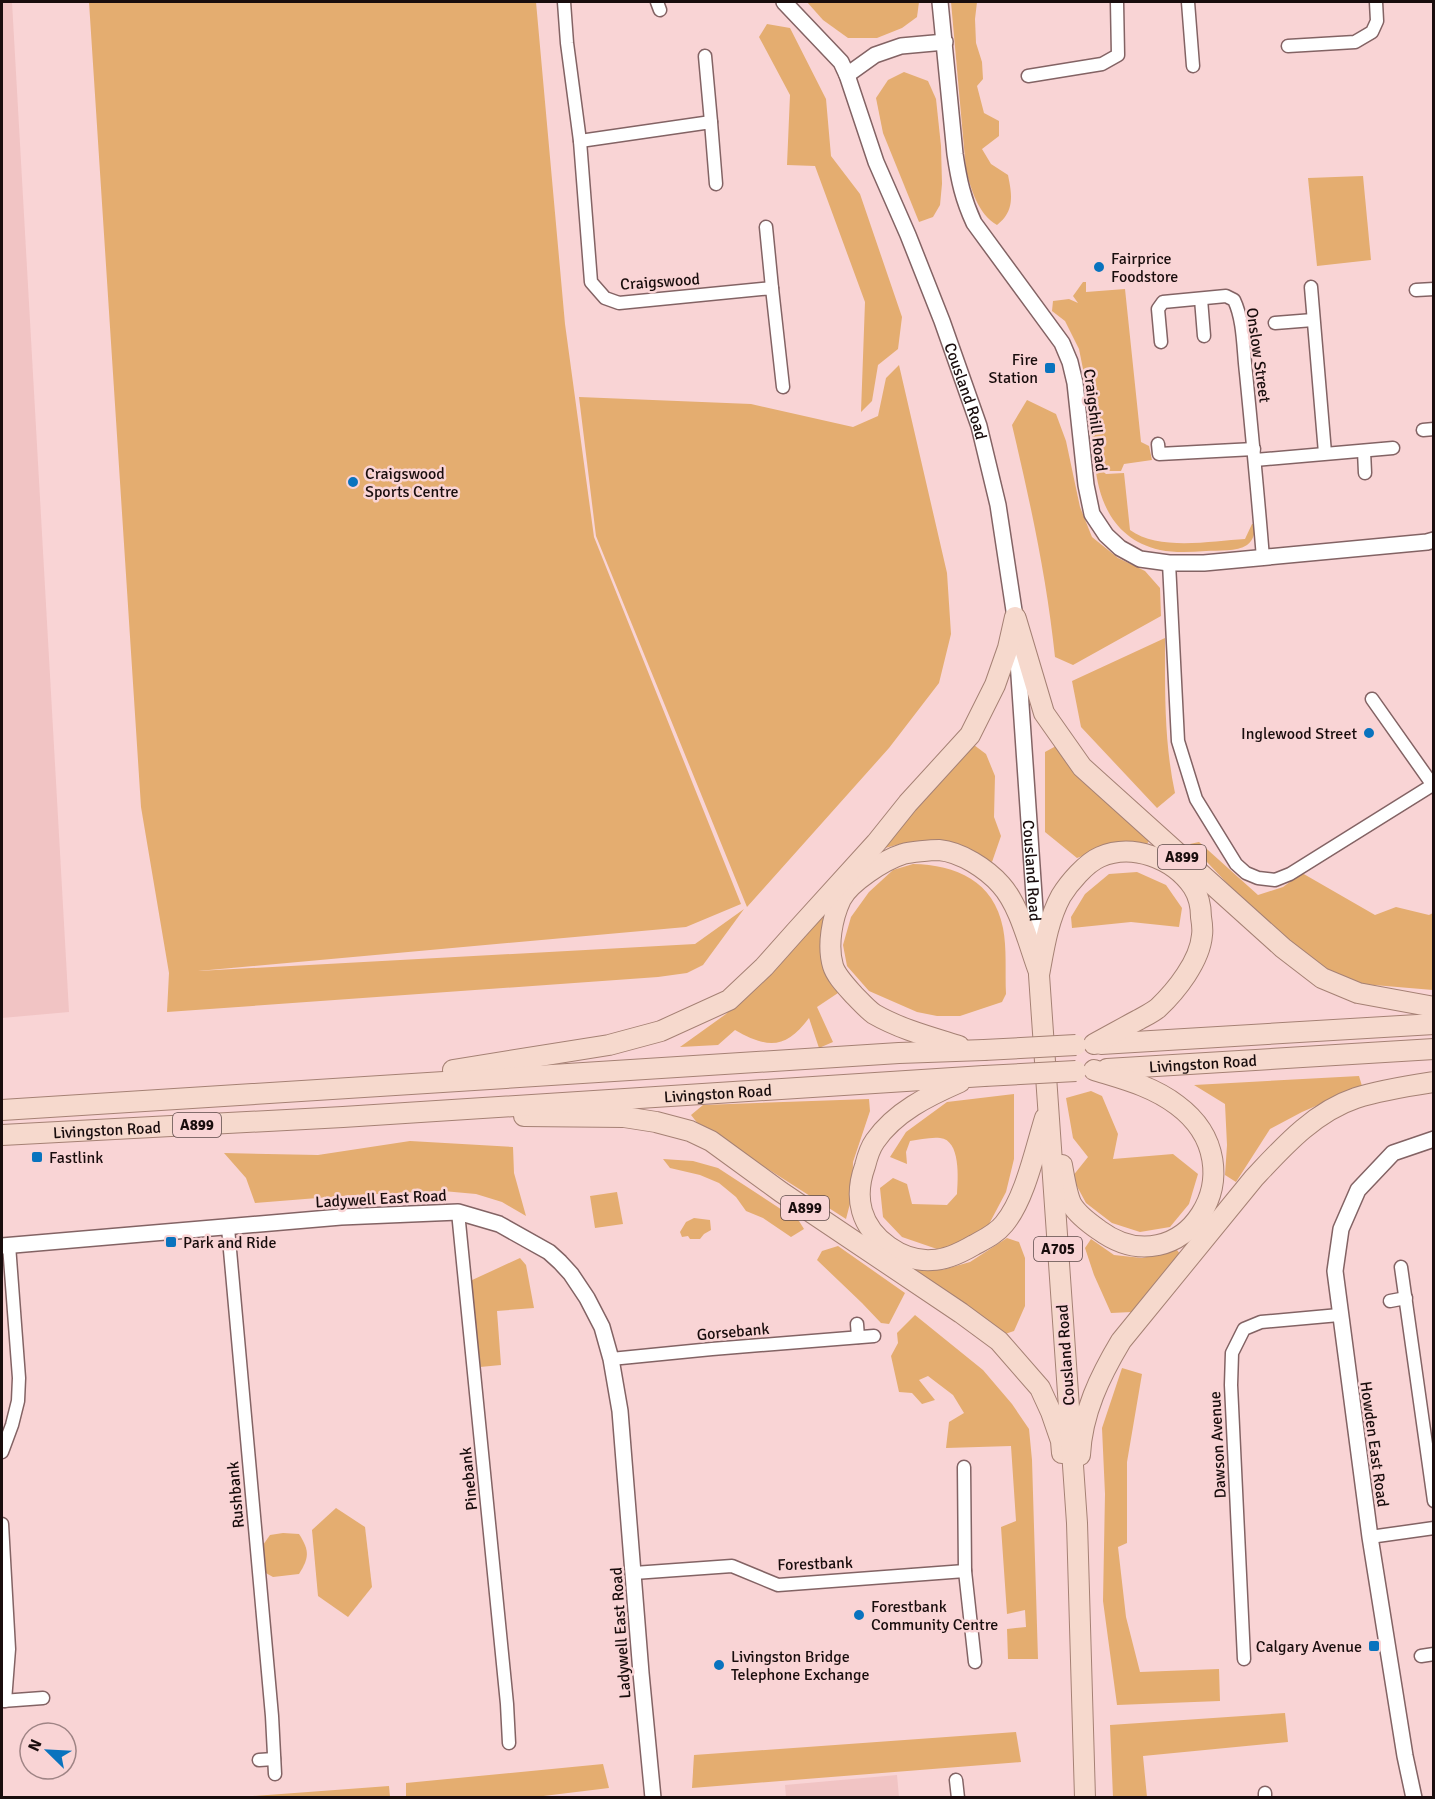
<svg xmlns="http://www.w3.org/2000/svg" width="1435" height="1799" viewBox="0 0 1435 1799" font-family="Signika,sans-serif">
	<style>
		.built { fill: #f1c4c4 }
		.green { fill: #e4ad70 }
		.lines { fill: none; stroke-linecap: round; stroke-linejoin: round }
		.minor-casing { stroke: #836364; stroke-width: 15 }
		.tertiary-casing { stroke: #836364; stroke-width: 18 }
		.primary-casing { stroke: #a58174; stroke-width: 22 }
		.minor { stroke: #fff; stroke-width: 12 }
		.tertiary { stroke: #fff; stroke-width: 15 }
		.primary { stroke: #f6d9cd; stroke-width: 20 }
		.primary-bridge-casing { stroke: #a58174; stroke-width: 22; stroke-linecap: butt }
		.primary-bridge { stroke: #f6d9cd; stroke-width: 20 }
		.poi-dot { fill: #0973be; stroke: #f9d4d5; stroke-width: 2 }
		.labels { text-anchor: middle; stroke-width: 5; stroke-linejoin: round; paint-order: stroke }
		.shield { fill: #f9d4d5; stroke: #5c4949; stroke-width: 1.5 }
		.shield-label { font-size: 15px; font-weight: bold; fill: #190d0d }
		.poi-label { font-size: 16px; fill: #190d0d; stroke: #f9d4d5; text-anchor: start }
		.street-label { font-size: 16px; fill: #190d0d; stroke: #f9d4d5 }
	</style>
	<rect width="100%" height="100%" fill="#f9d4d5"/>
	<g class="built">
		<polygon points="2,2 12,2 69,1012 2,1018"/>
		<polygon points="897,1775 899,1797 786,1797 785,1785"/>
	</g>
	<g class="green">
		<polygon points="89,2 536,2 565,324 594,537 741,904 686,927 198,971 695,944 744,909 703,965 687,973 658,977 167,1012 169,973 141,807"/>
		<polygon points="807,2 919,2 917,17 902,28 877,38 848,38 823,20"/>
		<path d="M 951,2 L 977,2 L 975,19 L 976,43 L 982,62 L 983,79 L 977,86 L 984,113 L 999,121 L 999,136 L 982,149 L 991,164 L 1008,175 C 1012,195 1015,211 997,225 C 978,214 971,189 966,170 Z"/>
		<polygon points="767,24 790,28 826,99 831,156 860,194 902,317 898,349 878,365 872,401 861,412 865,302 815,166 787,165 790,95 759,37"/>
		<polygon points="904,72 928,81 936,99 941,146 942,184 940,205 933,217 919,222 883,133 876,98 888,80"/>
		<polygon points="1363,176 1371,260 1317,266 1308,178"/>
		<polygon points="1083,282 1086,282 1086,292 1125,289 1141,442 1149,446 1152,460 1124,464 1121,471 1107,471 1095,460 1086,380 1091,373 1085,379 1079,349 1065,321 1052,311 1053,301 1069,299 1078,303 1073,296"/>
		<polygon points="899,365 947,573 951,634 939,683 889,748 747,907 596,536 579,397 751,404 853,427 878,416 886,378"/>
		<path d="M 1027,400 L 1056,414 L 1066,441 L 1080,507 L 1092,537 L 1118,558 L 1145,571 L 1160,588 L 1161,616 L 1073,665 L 1055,657 C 1047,579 1030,501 1012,425 Z"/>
		<path d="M 1095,464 L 1106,474 L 1124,473 L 1130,530 C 1159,551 1211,541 1245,539 L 1252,524 L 1255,524 C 1255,532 1254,540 1247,545 C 1237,552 1218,550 1206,551 C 1191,552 1175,553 1160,550 C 1116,540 1099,505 1095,464 Z"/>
		<path d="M 1165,638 C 1165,690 1164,742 1175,793 L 1157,808 L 1081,727 L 1072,681 Z"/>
		<polygon points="974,745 986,754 995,776 994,817 1001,836 992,862 936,840 896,845 878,850 925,797"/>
		<polygon points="1056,746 1091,787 1149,841 1144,848 1118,843 1077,858 1045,832 1045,752"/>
		<polygon points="1199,842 1258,895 1283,887 1302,873 1375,915 1396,907 1429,915 1433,913 1433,990 1362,984 1321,967 1274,933 1190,844"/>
		<path d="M 913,864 C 956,865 994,881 1003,928 C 1007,949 1005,972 1006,994 L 1002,1002 L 960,1016 L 937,1016 L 917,1012 L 869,991 L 847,966 L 843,945 L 851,917 L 869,892 L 893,870 Z"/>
		<polygon points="1137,872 1166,885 1182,908 1179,927 1131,922 1072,928 1071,917 1085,894 1109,874"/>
		<path d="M 826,908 L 826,918 L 822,943 L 829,981 L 838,993 L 817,1007 L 833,1042 L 819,1048 L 809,1018 C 786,1049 768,1049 735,1030 L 718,1045 L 680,1047 L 726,1014 Z"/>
		<polygon points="1359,1076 1362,1086 1302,1112 1270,1129 1236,1182 1225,1175 1227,1145 1225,1104 1194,1085"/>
		<polygon points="1091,1091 1102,1096 1118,1134 1113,1159 1173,1154 1198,1174 1189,1204 1170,1227 1140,1232 1112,1223 1086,1203 1072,1177 1088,1157 1073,1138 1066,1098"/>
		<path d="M 1014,1094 L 1014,1159 L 1006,1192 L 988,1226 L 964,1244 L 937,1249 L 902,1237 L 883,1217 L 880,1188 L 893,1178 L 907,1184 L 912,1204 L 947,1205 L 957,1194 C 958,1179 961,1140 940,1138 C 930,1137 919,1140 910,1141 L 906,1152 L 907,1164 L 890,1157 L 906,1132 L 947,1102 Z"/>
		<polygon points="869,1099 870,1111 853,1162 852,1196 846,1219 699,1125 691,1115 703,1105"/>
		<polygon points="410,1141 513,1147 514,1173 526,1216 502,1202 476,1194 443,1191 355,1195 255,1203 246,1178 224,1153 318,1155"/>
		<polygon points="663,1159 693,1161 718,1168 799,1221 804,1229 791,1237 763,1218 746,1211 736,1197 719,1183 700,1175 670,1168"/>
		<polygon points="617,1192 623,1224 595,1228 590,1196"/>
		<polygon points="694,1218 710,1220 711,1230 704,1234 700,1239 690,1239 688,1236 682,1237 680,1232 686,1222"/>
		<polygon points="1007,1238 1019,1242 1025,1258 1025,1306 1014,1331 1002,1335 913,1273 917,1265 942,1270 970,1262"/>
		<polygon points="1091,1239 1114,1255 1142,1258 1177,1250 1180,1254 1132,1312 1111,1313 1094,1275 1085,1248"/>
		<polygon points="838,1246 905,1293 889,1324 881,1323 862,1303 817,1260 822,1251"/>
		<polygon points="520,1258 526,1265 534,1308 497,1311 501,1365 480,1367 470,1281"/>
		<polygon points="915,1315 983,1370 1012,1404 1029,1429 1032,1460 1038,1659 1008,1659 1007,1629 1026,1627 1025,1610 1007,1614 1001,1527 1016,1521 1011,1446 946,1448 949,1422 964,1413 953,1395 928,1376 919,1380 935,1400 922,1404 912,1393 899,1392 891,1356 898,1343 897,1333"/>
		<polygon points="1122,1368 1142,1374 1127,1462 1127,1543 1118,1547 1126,1617 1140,1672 1219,1669 1220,1701 1117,1705 1103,1601 1105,1494 1102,1428"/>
		<polygon points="336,1508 365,1527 372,1587 348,1617 318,1596 312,1530"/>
		<path d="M 283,1533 L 299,1534 C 310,1551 309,1558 299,1574 L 273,1577 L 264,1572 L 263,1545 L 270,1535 Z"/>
		<polygon points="1285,1713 1288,1742 1143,1756 1147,1797 1113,1797 1110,1725"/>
		<polygon points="1016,1732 1021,1762 692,1788 694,1755"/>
		<polygon points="603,1764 609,1788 527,1798 406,1797 406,1783"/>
		<polygon points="389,1786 390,1797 240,1797"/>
	</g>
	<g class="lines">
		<defs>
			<g id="minor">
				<polyline points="564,2 567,43 580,141 591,282 605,298 619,303 772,288 783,387"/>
				<polyline points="657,2 660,10"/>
				<polyline points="1188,2 1193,66"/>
				<polyline points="1288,46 1355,42 1372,32 1377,21 1376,2"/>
				<polyline points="705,56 711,122"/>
				<polyline points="1028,76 1102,64 1118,55 1117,2"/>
				<polyline points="580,141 711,122 716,184"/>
				<polyline points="766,227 772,288"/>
				<polyline points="1311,287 1325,453"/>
				<polyline points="1416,290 1434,289"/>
				<polyline points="1201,299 1204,336"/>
				<polyline points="1275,323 1313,320"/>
				<path d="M 1161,342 L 1158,309 L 1163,302 L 1226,296 L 1234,300 C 1244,321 1243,349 1246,373 C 1252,434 1258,496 1263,558"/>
				<polyline points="1423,430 1434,429"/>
				<polyline points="1158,444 1159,454 1254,449"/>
				<polyline points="1364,451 1365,473"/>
				<polyline points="1255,460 1393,448"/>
				<polyline points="1169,563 1178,741 1196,799 1236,864 1246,873 1258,878 1275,880 1290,874 1434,784"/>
				<polyline points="1372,699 1432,784"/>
				<polyline points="458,1212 507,1704 509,1743"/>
				<polyline points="228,1228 272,1716 275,1774"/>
				<polyline points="1401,1267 1434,1501"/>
				<polyline points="1390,1301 1406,1298"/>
				<polyline points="857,1324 858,1337"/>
				<polyline points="611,1359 712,1349 874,1336"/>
				<polyline points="2,1452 12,1425 18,1401 19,1378 9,1245"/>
				<polyline points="964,1467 965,1571 975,1662"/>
				<polyline points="2,1524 9,1649 5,1701"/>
				<polyline points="1370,1537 1434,1528"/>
				<polyline points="634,1573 732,1566 778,1585 965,1571"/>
				<polyline points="1421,1656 1434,1654"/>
				<polyline points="1244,1659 1231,1385 1232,1353 1244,1329 1261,1322 1339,1315"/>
				<polyline points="2,1701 43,1698"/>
				<polyline points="259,1760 274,1759"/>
				<polyline points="956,1780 958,1798"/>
				<polyline points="1265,1793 1265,1798"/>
			</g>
			<g id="tertiary">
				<path id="s1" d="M 784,2 L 841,62 L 847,75 L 876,162 L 908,235 L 942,321 L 979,426 L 998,505 L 1015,617 L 1038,954"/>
				<path d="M 940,2 L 955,154 C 959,181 963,199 974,223 L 1062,343 L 1070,362 L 1075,383 L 1086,485 L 1092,514 L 1106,535 L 1120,548 L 1140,559 L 1169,563 L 1204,563 L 1427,542 L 1434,540"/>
				<polyline points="847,75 875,55 901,46 945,42"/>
				<polyline points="2,1246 341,1217 458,1212 499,1224 549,1252 560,1262 571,1274 587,1298 602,1327 611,1359 620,1411 641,1673 653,1798"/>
				<polyline points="1414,1798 1405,1756 1370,1537 1335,1271 1341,1229 1358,1190 1393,1153 1434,1139"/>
			</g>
			<g id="primary">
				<polyline points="1016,619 1044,713 1082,767 1283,948 1322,978 1358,993 1434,1007"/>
				<polyline points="1101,1044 1434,1024"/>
				<path d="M 959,1046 C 930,1037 900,1029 874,1014 C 867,1009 860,1001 854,995 C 847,987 836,976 833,966 C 827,946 832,918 841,899 C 850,882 884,860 903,854 C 910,852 931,850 939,850 C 961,852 987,869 1001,885 C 1020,906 1029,946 1039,972"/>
				<path id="s2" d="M 1107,1069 L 1434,1049"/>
				<polyline points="453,1070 609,1045 661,1031 729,1000 764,967 797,930 876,843 908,803 970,735 995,685 1008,648 1015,617"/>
				<path d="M 960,1082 C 928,1096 895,1112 875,1141 C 870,1148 867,1158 865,1166 C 860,1180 858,1197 862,1211 C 870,1239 902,1262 932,1260 C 946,1260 962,1252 974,1245 C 985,1239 996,1234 1004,1224 C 1025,1199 1035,1150 1045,1118"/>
				<polyline points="2,1110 899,1053 984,1050"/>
				<polyline points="524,1116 624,1117 656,1122 690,1131 711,1141 781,1192 961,1313 999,1341 1040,1388 1051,1412 1061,1441 1062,1453"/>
				<path id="s3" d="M 2,1135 L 343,1117 L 984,1076"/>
				<path d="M 1062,1165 C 1064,1176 1067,1196 1072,1205 C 1078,1215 1089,1223 1099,1230 C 1182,1291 1262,1168 1177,1105 C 1152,1086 1123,1079 1094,1070"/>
				<path d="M 1080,1455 C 1082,1413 1100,1376 1121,1341 L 1254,1178 C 1283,1147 1314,1112 1356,1098 C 1381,1090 1408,1086 1434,1082"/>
				<path d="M 1085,1798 L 1077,1523 L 1039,975 C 1044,948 1048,920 1061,896 C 1069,883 1086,863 1100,857 C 1132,843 1173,858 1193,887 C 1198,895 1201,907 1201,917 C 1202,923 1203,929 1202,935 C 1200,961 1176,991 1158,1008 C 1152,1013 1145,1016 1138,1020 C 1123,1028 1109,1036 1094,1044"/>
			</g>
		</defs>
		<use href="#minor" class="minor-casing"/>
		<use href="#tertiary" class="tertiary-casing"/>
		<use href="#primary" class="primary-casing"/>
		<use href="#minor" class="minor"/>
		<use href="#tertiary" class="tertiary"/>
		<use href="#primary" class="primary"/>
		<defs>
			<g id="primary-bridge">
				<polyline points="984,1050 1076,1045"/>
				<polyline points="984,1076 1076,1071"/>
			</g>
		</defs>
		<use href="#primary-bridge" class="primary-bridge-casing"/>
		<use href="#primary-bridge" class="primary-bridge"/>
	</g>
	<g class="poi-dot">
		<circle cx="1099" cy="267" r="6"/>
		<rect x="1044" y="362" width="12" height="12" rx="3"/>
		<circle cx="353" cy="482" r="6"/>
		<circle cx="1369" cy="733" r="6"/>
		<rect x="31" y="1151" width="12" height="12" rx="3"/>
		<rect x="165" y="1236" width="12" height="12" rx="3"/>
		<circle cx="859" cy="1615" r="6"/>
		<rect x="1368" y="1640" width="12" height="12" rx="3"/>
		<circle cx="719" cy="1665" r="6"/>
	</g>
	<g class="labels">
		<g class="shield">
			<rect x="1158" y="845" width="48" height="24" rx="4.5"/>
			<rect x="173" y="1113" width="48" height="24" rx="4.5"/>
			<rect x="781" y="1196" width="48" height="24" rx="4.5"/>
			<rect x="1034" y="1237" width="48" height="24" rx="4.5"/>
		</g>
		<g class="shield-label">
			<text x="1182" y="862">A899</text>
			<text x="197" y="1130">A899</text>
			<text x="805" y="1213">A899</text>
			<text x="1058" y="1254">A705</text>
		</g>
		<g class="poi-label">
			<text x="1111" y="264">Fairprice<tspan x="1111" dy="18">Foodstore</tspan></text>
			<text x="1038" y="365" text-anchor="end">Fire<tspan x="1038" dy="18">Station</tspan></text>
			<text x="365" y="479">Craigswood<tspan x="365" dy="18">Sports Centre</tspan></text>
			<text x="1357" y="739" text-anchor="end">Inglewood Street</text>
			<text x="49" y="1163">Fastlink</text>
			<text x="183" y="1248">Park and Ride</text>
			<text x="871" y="1612">Forestbank<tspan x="871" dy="18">Community Centre</tspan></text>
			<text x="1362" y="1652" text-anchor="end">Calgary Avenue</text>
			<text x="731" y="1662">Livingston Bridge<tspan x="731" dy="18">Telephone Exchange</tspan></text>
		</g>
		<g class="street-label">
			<text transform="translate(660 281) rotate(-4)" y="6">Craigswood</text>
			<text transform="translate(1259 355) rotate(82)" y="6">Onslow Street</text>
			<text dy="6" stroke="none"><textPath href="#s1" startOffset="435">Cousland Road</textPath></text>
			<text transform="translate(1096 420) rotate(83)" y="6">Craigshill Road</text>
			<text dy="6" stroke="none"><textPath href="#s1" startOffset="921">Cousland Road</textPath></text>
			<text dy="6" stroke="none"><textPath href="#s2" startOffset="96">Livingston Road</textPath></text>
			<text dy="6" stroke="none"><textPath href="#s3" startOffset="717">Livingston Road</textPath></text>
			<text dy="6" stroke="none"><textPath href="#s3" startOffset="105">Livingston Road</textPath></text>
			<text transform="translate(381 1198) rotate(-3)" y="6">Ladywell East Road</text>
			<text transform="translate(733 1331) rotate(-5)" y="6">Gorsebank</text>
			<text transform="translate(1065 1355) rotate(-94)" y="6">Cousland Road</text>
			<text transform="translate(1375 1444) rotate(82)" y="6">Howden East Road</text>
			<text transform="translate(1217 1445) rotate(-93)" y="6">Dawson Avenue</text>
			<text transform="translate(468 1479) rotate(-96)" y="6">Pinebank</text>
			<text transform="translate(235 1495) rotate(-95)" y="6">Rushbank</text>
			<text transform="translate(815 1563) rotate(-2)" y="6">Forestbank</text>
			<text transform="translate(620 1633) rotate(-94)" y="6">Ladywell East Road</text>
		</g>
	</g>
	<rect width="1435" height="1799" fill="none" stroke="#190d0d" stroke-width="6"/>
	<g transform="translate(48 1751) rotate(294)"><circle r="28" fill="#f9d4d5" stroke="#9f8485" stroke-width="1.5"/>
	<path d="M0-4.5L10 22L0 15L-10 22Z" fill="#0973be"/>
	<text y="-9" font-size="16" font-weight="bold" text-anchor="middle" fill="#190d0d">N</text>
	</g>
</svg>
